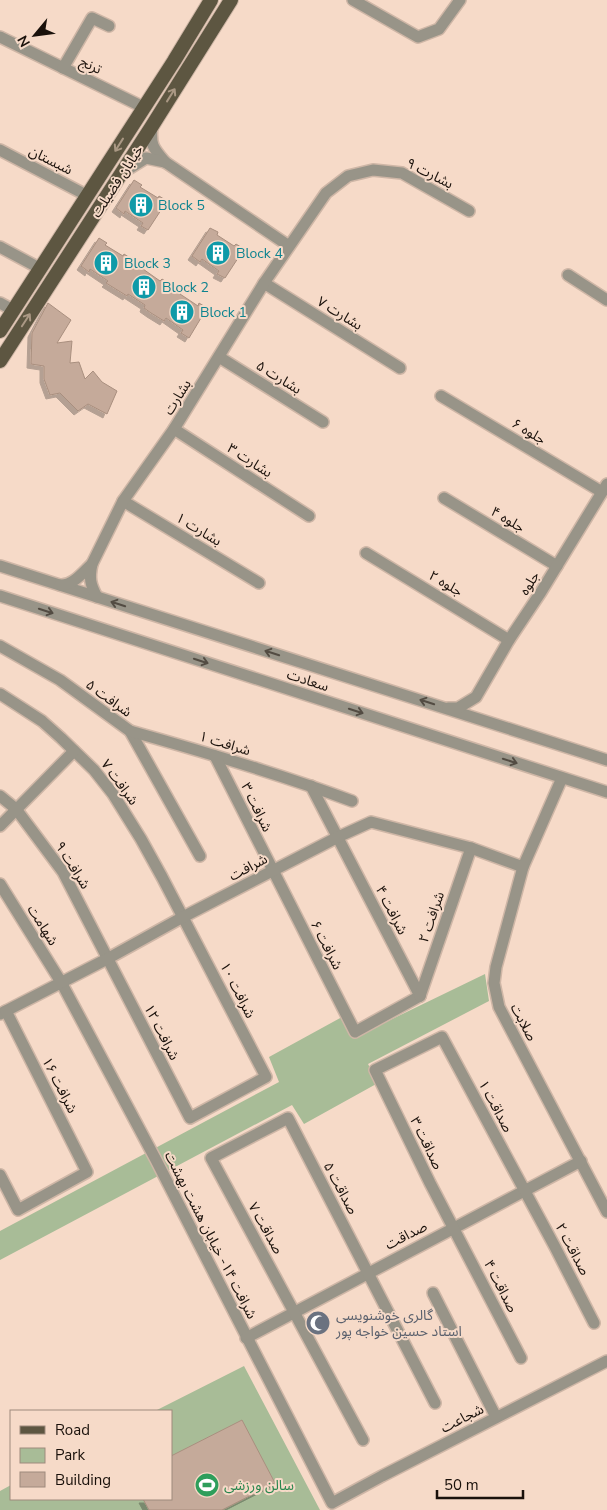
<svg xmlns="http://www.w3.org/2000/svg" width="607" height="1510" viewBox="0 0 607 1510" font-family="'Nunito Sans','Noto Sans Arabic',sans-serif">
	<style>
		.green { fill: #a8bc97 }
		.building { fill: #c5aa9a; stroke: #a98f7f; filter: url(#shadow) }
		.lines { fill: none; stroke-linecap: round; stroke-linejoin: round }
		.minor-casing { stroke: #ceb6a6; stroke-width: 14 }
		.major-casing { stroke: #ceb6a6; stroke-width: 16 }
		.minor { stroke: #989488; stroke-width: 11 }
		.major { stroke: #5d5641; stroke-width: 14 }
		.oneway { stroke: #aa9884 }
		.oneway2 { stroke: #534c43 }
		.labels { text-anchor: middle; stroke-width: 4; stroke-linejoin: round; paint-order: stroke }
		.street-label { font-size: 14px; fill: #1a110b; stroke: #f6dac8 }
		.culture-label { font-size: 14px; fill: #0d838f; stroke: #f6dac8; text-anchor: start }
		.worship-label { font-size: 14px; fill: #5b616d; stroke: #f6dac8; text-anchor: start }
		.leisure-label { font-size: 14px; fill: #27864d; stroke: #f6dac8; text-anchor: start }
	</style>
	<defs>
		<filter id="shadow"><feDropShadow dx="-4" dy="4" stdDeviation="0" flood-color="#0004"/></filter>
	</defs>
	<rect width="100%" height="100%" fill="#f6dac8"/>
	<g class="green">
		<polygon points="485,974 489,1001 368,1064 378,1083 304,1124 292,1105 0,1260 0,1231 279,1082 269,1057 342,1017 355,1037"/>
		<polygon points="244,1366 320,1510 0,1510 0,1491 11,1485 11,1499 171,1499 171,1411 155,1411"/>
	</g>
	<g class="building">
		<polygon points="134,180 142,185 140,187 158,198 159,196 167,201 148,230 141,226 143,223 125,211 124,214 116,208"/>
		<polygon points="210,228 218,232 217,235 234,246 236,244 244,249 225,278 217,274 219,271 202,259 200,262 192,256"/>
		<polygon points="99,238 107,243 105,245 123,256 124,254 144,267 143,269 160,281 162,279 174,287 182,292 180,294 198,306 199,303 207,308 189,338 181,333 183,330 166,318 164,321 151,313 144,308 145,305 128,294 127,296 106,283 108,281 90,269 89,272 81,266"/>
		<polygon points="48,303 71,320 57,343 72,341 70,363 79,362 85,379 93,371 102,382 117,391 107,414 88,404 78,411 60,393 50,395 44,379 44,366 31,364 32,333"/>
		<polygon points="242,1420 275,1483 222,1510 149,1510 143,1499 171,1499 171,1456"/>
	</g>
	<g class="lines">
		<defs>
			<g id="minor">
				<polyline points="353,0 418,37 439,29 460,0"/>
				<polyline points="0,37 143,107"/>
				<polyline points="63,68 92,18 109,26"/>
				<path d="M 152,126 C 150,145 153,148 165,162 L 289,246"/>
				<polyline points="0,150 88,196"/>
				<polyline points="125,171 146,158 165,162"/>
				<polyline points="0,247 41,269"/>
				<polyline points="568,275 607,300"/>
				<polyline points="264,283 400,368"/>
				<polyline points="0,303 13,310"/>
				<polyline points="219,357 323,422"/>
				<polyline points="441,396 602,492"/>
				<polyline points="174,429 309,516"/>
				<polyline points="444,498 557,566"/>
				<polyline points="123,501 259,583"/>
				<polyline points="366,553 509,640"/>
				<polyline points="92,564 123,501 174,429 264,283 326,193 348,176 373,170 402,173 469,211"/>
				<polyline points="0,566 607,760"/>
				<path d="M 60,585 C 73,586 83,572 92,564 C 89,578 90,584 97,597"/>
				<polyline points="0,596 607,792"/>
				<polyline points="0,646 60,680 130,731 200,856"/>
				<polyline points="0,694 42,721 61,738 94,770 113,794 141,839 162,877 266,1077 190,1118 63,872 16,809 0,796"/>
				<polyline points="448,708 458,708 476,697 509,640 541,592 607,484"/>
				<path d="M 130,731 C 205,752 280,774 352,801"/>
				<polyline points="215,756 355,1032 420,996"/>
				<polyline points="562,778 523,867 496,967 494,983 499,1007 607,1212"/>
				<polyline points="311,786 420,996"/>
				<polyline points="0,826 74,751"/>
				<polyline points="0,884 61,982 156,1160 332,1503 382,1476 607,1361"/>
				<polyline points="420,996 471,848"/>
				<polyline points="0,1014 107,959 183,917 338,837 371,822 471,848 523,867"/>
				<polyline points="0,1175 18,1210 87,1172 6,1011"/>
				<polyline points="433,1293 496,1417"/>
				<polyline points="246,1338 581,1161"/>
				<polyline points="521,1358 430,1183 375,1070 442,1037 555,1247 594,1323"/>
				<polyline points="363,1440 211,1158 288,1118 435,1403"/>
			</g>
			<g id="major">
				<polyline points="0,331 174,61 211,0"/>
				<polyline points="0,361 152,126 231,0"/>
			</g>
		</defs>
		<use href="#minor" class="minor-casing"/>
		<use href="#major" class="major-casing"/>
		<use href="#minor" class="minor"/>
		<use href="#major" class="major"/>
	</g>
	<defs><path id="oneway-shaft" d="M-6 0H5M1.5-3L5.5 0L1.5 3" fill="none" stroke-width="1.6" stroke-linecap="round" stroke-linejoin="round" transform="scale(1.25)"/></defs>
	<g class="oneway">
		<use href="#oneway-shaft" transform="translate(171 95) rotate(-58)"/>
		<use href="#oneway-shaft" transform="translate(119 145) rotate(122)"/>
		<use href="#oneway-shaft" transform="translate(26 320) rotate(-57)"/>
	</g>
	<g class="oneway2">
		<use href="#oneway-shaft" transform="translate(118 604) rotate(-162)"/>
		<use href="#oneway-shaft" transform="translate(46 611) rotate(18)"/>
		<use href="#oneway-shaft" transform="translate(272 653) rotate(-162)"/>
		<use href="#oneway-shaft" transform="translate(201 661) rotate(18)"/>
		<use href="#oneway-shaft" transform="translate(427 702) rotate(-162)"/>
		<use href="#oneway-shaft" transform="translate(356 711) rotate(18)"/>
		<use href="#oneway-shaft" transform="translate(510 761) rotate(18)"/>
	</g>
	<defs>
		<symbol id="building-disc" viewBox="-11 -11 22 22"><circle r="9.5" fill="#0f9aa8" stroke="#f6dac8"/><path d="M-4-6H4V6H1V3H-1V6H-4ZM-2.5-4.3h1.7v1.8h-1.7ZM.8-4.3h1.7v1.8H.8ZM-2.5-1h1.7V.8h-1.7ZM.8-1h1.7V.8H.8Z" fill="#fff"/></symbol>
		<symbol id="mosque-disc" viewBox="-11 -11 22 22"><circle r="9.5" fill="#6b7280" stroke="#f6dac8"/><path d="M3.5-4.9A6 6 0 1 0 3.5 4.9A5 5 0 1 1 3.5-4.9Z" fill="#fff"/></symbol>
		<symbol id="stadium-disc" viewBox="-11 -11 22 22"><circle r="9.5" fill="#2e9e5b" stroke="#f6dac8"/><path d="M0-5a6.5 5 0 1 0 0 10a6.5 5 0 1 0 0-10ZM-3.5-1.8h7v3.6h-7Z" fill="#fff"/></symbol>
	</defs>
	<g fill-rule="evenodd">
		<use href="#building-disc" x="127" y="191" width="28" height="28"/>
		<use href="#building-disc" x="204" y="239" width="28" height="28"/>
		<use href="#building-disc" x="92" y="249" width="28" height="28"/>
		<use href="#building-disc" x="130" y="273" width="28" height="28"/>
		<use href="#building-disc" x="168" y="298" width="28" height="28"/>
		<use href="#mosque-disc" x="304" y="1309" width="28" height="28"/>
		<use href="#stadium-disc" x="193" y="1471" width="28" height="28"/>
	</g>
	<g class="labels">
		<g class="street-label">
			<text transform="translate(91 65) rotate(26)" y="5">ترنج</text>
			<text transform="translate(51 160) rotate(27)" y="5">شبستان</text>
			<text transform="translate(430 173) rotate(27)" y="5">بشارت ۹</text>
			<text transform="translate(117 181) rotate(-57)" y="5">خیابان فضیلت</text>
			<text transform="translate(340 313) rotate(32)" y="5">بشارت ۷</text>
			<text transform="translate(279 377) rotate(32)" y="5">بشارت ۵</text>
			<text transform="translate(177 397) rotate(-58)" y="5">بشارت</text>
			<text transform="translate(529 431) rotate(31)" y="5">جلوه ۶</text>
			<text transform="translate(250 460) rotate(33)" y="5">بشارت ۳</text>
			<text transform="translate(508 519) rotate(31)" y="5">جلوه ۴</text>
			<text transform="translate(199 529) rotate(31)" y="5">بشارت ۱</text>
			<text transform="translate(446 583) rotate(31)" y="5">جلوه ۲</text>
			<text transform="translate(529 583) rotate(-58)" y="5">جلوه</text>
			<text transform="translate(308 680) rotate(18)" y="5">سعادت</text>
			<text transform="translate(109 698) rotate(36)" y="5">شرافت ۵</text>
			<text transform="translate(225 743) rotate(17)" y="5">شرافت ۱</text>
			<text transform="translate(120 782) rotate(54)" y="5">شرافت ۷</text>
			<text transform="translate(257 807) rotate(64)" y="5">شرافت ۳</text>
			<text transform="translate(73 865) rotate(58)" y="5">شرافت ۹</text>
			<text transform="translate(248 867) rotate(-28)" y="5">شرافت</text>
			<text transform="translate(392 910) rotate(63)" y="5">شرافت ۴</text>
			<text transform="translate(431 917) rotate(-71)" y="5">شرافت ۲</text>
			<text transform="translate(43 925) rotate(58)" y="5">شهامت</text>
			<text transform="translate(327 945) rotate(63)" y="5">شرافت ۶</text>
			<text transform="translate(238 990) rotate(63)" y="5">شرافت ۱۰</text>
			<text transform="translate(524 1022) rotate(62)" y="5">صلابت</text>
			<text transform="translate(162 1032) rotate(63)" y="5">شرافت ۱۲</text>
			<text transform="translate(60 1085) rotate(63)" y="5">شرافت ۱۶</text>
			<text transform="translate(496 1106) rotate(62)" y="5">صداقت ۱</text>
			<text transform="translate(427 1143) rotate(64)" y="5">صداقت ۳</text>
			<text transform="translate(341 1188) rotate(62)" y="5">صداقت ۵</text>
			<text transform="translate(266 1228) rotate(61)" y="5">صداقت ۷</text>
			<text transform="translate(211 1235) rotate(63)" y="5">شرافت ۱۴- خیابان هشت بهشت</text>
			<text transform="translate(406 1235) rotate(-27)" y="5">صداقت</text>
			<text transform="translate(573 1249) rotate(62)" y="5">صداقت ۲</text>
			<text transform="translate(501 1286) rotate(63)" y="5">صداقت ۴</text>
			<text transform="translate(462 1418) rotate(-27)" y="5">شجاعت</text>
		</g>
		<g class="culture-label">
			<text x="158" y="210">Block 5</text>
			<text x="236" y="258">Block 4</text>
			<text x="124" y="268">Block 3</text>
			<text x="162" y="292">Block 2</text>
			<text x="200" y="317">Block 1</text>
		</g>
		<g class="worship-label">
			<text x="336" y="1320">گالری خوشنویسی<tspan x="336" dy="16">استاد حسین خواجه پور</tspan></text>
		</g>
		<g class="leisure-label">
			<text x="224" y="1490">سالن ورزشی</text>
		</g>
	</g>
	<rect x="10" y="1410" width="162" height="90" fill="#f6dac8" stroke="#9e8a7c"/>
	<rect x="20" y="1426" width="25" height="8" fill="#5d5641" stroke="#9e8a7c"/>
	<text x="55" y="1435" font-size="15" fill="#1a110b">Road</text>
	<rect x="20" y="1448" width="25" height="15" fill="#a8bc97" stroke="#9e8a7c"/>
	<text x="55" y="1460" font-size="15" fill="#1a110b">Park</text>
	<rect x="20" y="1472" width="25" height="15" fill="#c5aa9a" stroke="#9e8a7c"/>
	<text x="55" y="1485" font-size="15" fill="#1a110b">Building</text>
	<g transform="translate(35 35) rotate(241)" stroke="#f6dac8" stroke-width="4" paint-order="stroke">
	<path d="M0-4L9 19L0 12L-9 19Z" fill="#1a110b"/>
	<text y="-8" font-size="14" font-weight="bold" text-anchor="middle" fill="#1a110b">N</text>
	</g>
	<path d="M437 1490v8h86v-8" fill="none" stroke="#1a110b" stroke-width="2.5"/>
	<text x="444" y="1490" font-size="15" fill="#1a110b" stroke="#f6dac8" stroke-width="4" paint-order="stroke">50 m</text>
</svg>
